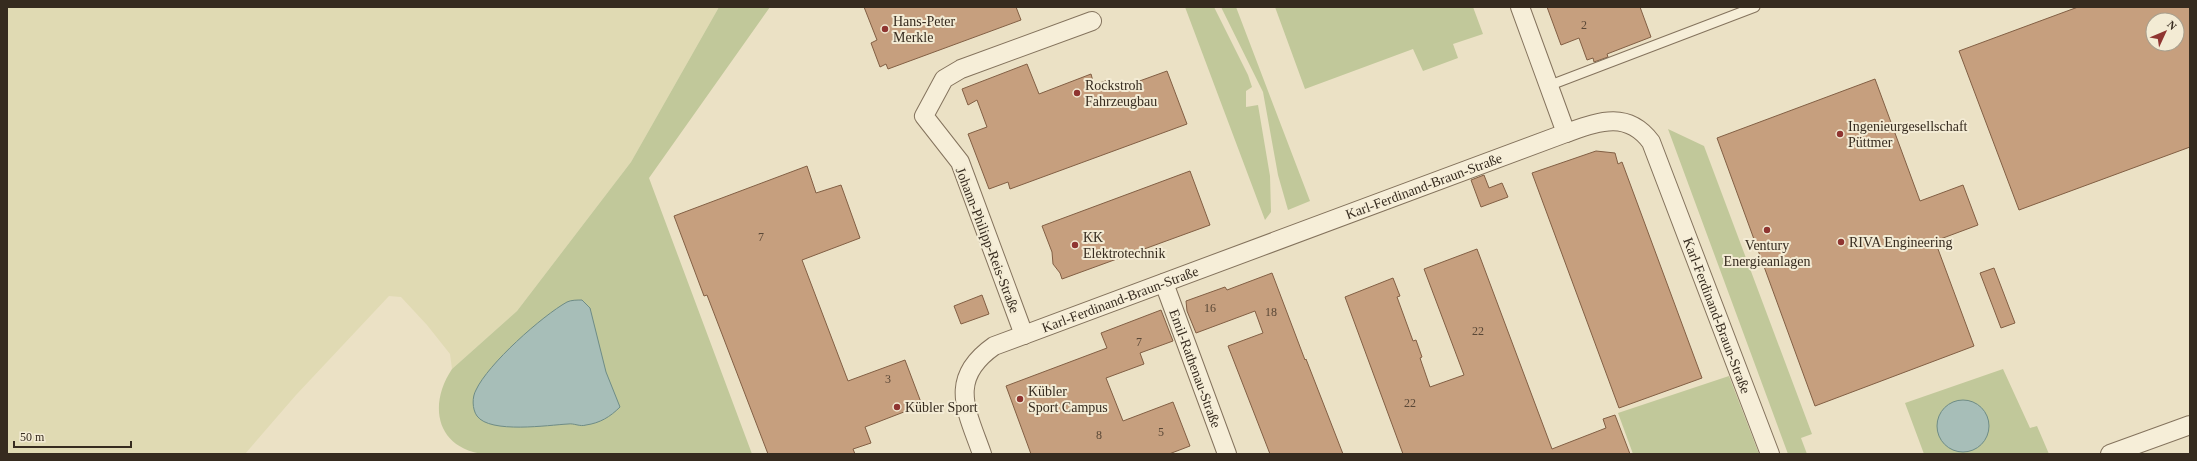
<svg xmlns="http://www.w3.org/2000/svg" width="2197" height="461" viewBox="0 0 2197 461" font-family="Georgia,serif">
	<style>
		.farmland { fill: #e0dab3 }
		.green { fill: #c1c89a }
		.water { fill: #a7beb8; stroke: #6e8c86 }
		.building { fill: #c69f7e; stroke: #825f44; fill-rule: evenodd }
		.lines { fill: none; stroke-linecap: round; stroke-linejoin: round }
		.lane-casing { stroke: #84735d; stroke-width: 11 }
		.street-casing { stroke: #84735d; stroke-width: 20 }
		.lane { stroke: #f6eed8; stroke-width: 9 }
		.street { stroke: #f6eed8; stroke-width: 18 }
		.poi-dot { fill: #8f3531; stroke: #f3ebd4; stroke-width: 1.5 }
		.labels { text-anchor: middle; stroke-width: 4; stroke-linejoin: round; paint-order: stroke }
		.number-label { font-size: 12px; fill: #5a4837 }
		.poi-label { font-size: 14px; fill: #362b1f; stroke: #f3ebd4; text-anchor: start }
		.street-label { font-size: 14px; fill: #362b1f; stroke: #f3ebd4 }
	</style>
	<rect width="100%" height="100%" fill="#ebe1c5"/>
	<polygon class="farmland" points="7,7 719,7 631,162 517,311 452,369 450,354 427,325 401,297 389,296 296,395 245,454 7,454"/>
	<g class="green">
		<path d="M 719,7 L 770,7 L 649,178 L 752,454 L 484,454 C 436,448 428,405 452,369 L 517,311 L 631,162 Z"/>
		<polygon points="1185,7 1214,7 1248,75 1252,87 1246,91 1246,107 1258,105 1270,176 1271,212 1265,220"/>
		<polygon points="1221,7 1236,7 1310,201 1288,210 1278,175 1263,92"/>
		<polygon points="1275,7 1473,7 1483,34 1453,44 1458,58 1423,71 1413,49 1305,89"/>
		<polygon points="1668,129 1704,146 1812,434 1801,438 1807,454 1788,454"/>
		<polygon points="2003,369 2030,428 2037,426 2049,454 1924,454 1905,403"/>
		<polygon points="1729,376 1759,454 1633,454 1618,413"/>
	</g>
	<g class="water">
		<path d="M 582,300 L 590,308 L 606,372 L 620,407 C 610,417 600,423 586,425 C 580,427 574,423 568,424 C 549,425 490,434 477,416 C 472,409 472,397 476,390 C 488,364 542,316 567,302 C 571,300 577,300 582,300 Z"/>
		<circle cx="1963" cy="426" r="26"/>
	</g>
	<g class="building">
		<polygon points="864,7 1016,7 1021,20 888,69 886,64 880,67 871,43 877,40"/>
		<polygon points="1547,7 1640,7 1651,37 1607,54 1608,57 1594,62 1593,58 1587,60 1579,38 1561,45"/>
		<path d="M 2078,7 L 2190,7 L 2190,147 L 2019,210 L 1959,51 ZM 2153,20 L 2177,20 L 2177,44 L 2153,44 Z"/>
		<polygon points="1027,64 1039,94 1091,74 1094,85 1108,80 1112,91 1167,71 1187,124 1010,189 1008,182 989,189 968,134 987,127 977,100 968,105 962,89"/>
		<polygon points="1875,79 1920,201 1963,185 1978,225 1935,241 1974,346 1815,406 1717,138"/>
		<polygon points="1596,151 1615,153 1618,164 1622,162 1702,378 1619,408 1532,173"/>
		<polygon points="807,166 816,193 841,185 860,238 802,260 848,381 905,360 922,405 865,427 871,443 853,449 855,454 768,454 707,295 704,296 674,216"/>
		<polygon points="1190,171 1210,225 1062,279 1060,273 1053,264 1052,252 1042,226"/>
		<polygon points="1484,175 1489,188 1502,183 1508,197 1481,207 1471,180"/>
		<polygon points="1477,249 1552,449 1606,428 1603,419 1615,415 1630,454 1403,454 1345,297 1393,278 1400,296 1397,297 1413,341 1416,340 1422,357 1420,358 1430,387 1464,375 1424,269"/>
		<polygon points="1994,268 2015,323 2001,328 1980,273"/>
		<polygon points="1272,273 1305,360 1306,359 1343,454 1270,454 1228,346 1263,333 1255,311 1196,333 1187,311 1186,301 1225,287 1227,290"/>
		<polygon points="982,295 989,314 961,324 954,306"/>
		<polygon points="1161,310 1173,341 1140,353 1144,364 1106,378 1123,421 1173,402 1190,446 1169,454 1031,454 1006,386 1107,348 1101,333"/>
	</g>
	<g class="lines">
		<defs>
			<polyline id="lane" points="1548,86 1755,7"/>
			<g id="street">
				<polyline points="1520,7 1566,133"/>
				<path id="s1" d="M 1164,283 L 1227,454"/>
				<polyline points="1024,335 960,162 924,116 944,79 961,69 1092,21"/>
				<path id="s2" d="M 982,454 C 967,411 947,379 994,346 L 1566,133 C 1598,122 1627,110 1651,142 L 1770,454"/>
				<polyline points="2110,454 2190,425"/>
			</g>
		</defs>
		<use href="#lane" class="lane-casing"/>
		<use href="#street" class="street-casing"/>
		<use href="#lane" class="lane"/>
		<use href="#street" class="street"/>
	</g>
	<g class="poi-dot">
		<circle cx="885" cy="29" r="4"/>
		<circle cx="1077" cy="93" r="4"/>
		<circle cx="1840" cy="134" r="4"/>
		<circle cx="1767" cy="230" r="4"/>
		<circle cx="1841" cy="242" r="4"/>
		<circle cx="1075" cy="245" r="4"/>
		<circle cx="1020" cy="399" r="4"/>
		<circle cx="897" cy="407" r="4"/>
	</g>
	<g class="labels">
		<g class="number-label">
			<text x="1584" y="29">2</text>
			<text x="761" y="241">7</text>
			<text x="1210" y="312">16</text>
			<text x="1271" y="316">18</text>
			<text x="1478" y="335">22</text>
			<text x="1139" y="346">7</text>
			<text x="888" y="383">3</text>
			<text x="1410" y="407">22</text>
			<text x="1161" y="436">5</text>
			<text x="1099" y="439">8</text>
		</g>
		<g class="poi-label">
			<text x="893" y="26">Hans-Peter<tspan x="893" dy="16">Merkle</tspan></text>
			<text x="1085" y="90">Rockstroh<tspan x="1085" dy="16">Fahrzeugbau</tspan></text>
			<text x="1848" y="131">Ingenieurgesellschaft<tspan x="1848" dy="16">Püttmer</tspan></text>
			<text x="1083" y="242">KK<tspan x="1083" dy="16">Elektrotechnik</tspan></text>
			<text x="1849" y="247">RIVA Engineering</text>
			<text x="1767" y="250" text-anchor="middle">Ventury<tspan x="1767" dy="16">Energieanlagen</tspan></text>
			<text x="1028" y="396">Kübler<tspan x="1028" dy="16">Sport Campus</tspan></text>
			<text x="905" y="412">Kübler Sport</text>
		</g>
		<g class="street-label">
			<text dy="5" stroke="none"><textPath href="#s2" startOffset="580">Karl-Ferdinand-Braun-Straße</textPath></text>
			<text transform="translate(988 240) rotate(69)" y="5">Johann-Philipp-Reis-Straße</text>
			<text dy="5" stroke="none"><textPath href="#s2" startOffset="256">Karl-Ferdinand-Braun-Straße</textPath></text>
			<text dy="5" stroke="none"><textPath href="#s2" startOffset="1011">Karl-Ferdinand-Braun-Straße</textPath></text>
			<text dy="5" stroke="none"><textPath href="#s1" startOffset="91">Emil-Rathenau-Straße</textPath></text>
		</g>
	</g>
	<rect width="2197" height="461" fill="none" stroke="#362b1f" stroke-width="16"/>
	<g transform="translate(2165 32) rotate(46)"><circle r="19" fill="#f3ebd4" stroke="#a79e8c"/>
	<path d="M0-3L7 15L0 10L-7 15Z" fill="#8f3531"/>
	<text y="-6" font-size="11" font-weight="bold" text-anchor="middle" fill="#362b1f">N</text>
	</g>
	<path d="M14 441v6h117v-6" fill="none" stroke="#362b1f" stroke-width="2"/>
	<text x="20" y="441" font-size="12" fill="#362b1f" stroke="#f3ebd4" stroke-width="3" paint-order="stroke">50 m</text>
</svg>
